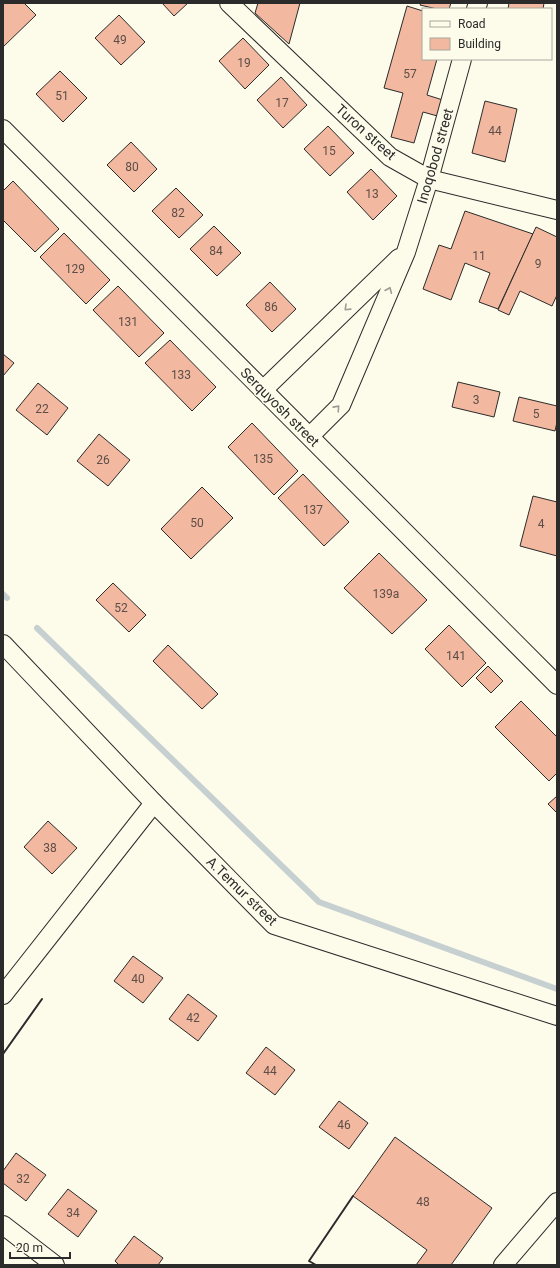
<svg xmlns="http://www.w3.org/2000/svg" width="560" height="1268" viewBox="0 0 560 1268" font-family="Roboto,sans-serif">
	<style>
		.lines { fill: none; stroke-linecap: round; stroke-linejoin: round }
		.stream { stroke: #c7d0d0; stroke-width: 6 }
		.building { fill: #f2b8a0; stroke: #2b2b2b }
		.minor-casing { stroke: #2b2b2b; stroke-width: 20 }
		.minor { stroke: #fdfbea; stroke-width: 18 }
		.wall { stroke: #2b2b2b; stroke-width: 2 }
		.oneway { stroke: #9e9d94 }
		.labels { text-anchor: middle; stroke-width: 3; stroke-linejoin: round; paint-order: stroke }
		.number-label { font-size: 12px; fill: #5d4e48 }
		.street-label { font-size: 14px; fill: #2b2b2b; stroke: #fdfbea }
	</style>
	<rect width="100%" height="100%" fill="#fdfbea"/>
	<g class="lines">
		<g class="stream">
			<polyline points="3,594 7,598"/>
			<polyline points="37,628 319,902 557,989"/>
		</g>
	</g>
	<g class="building">
		<polygon points="3,3 24,3 36,15 3,47"/>
		<polygon points="162,3 188,3 174,16"/>
		<polygon points="258,3 300,3 289,44 255,13"/>
		<polygon points="421,3 451,3 449,9 437,9 420,5"/>
		<polygon points="509,3 544,3 543,9 508,9"/>
		<polygon points="407,6 423,11 423,59 437,59 427,95 446,101 441,117 423,112 414,143 391,137 403,93 384,88"/>
		<polygon points="119,15 145,42 121,65 95,38"/>
		<polygon points="243,38 269,65 245,89 219,61"/>
		<polygon points="60,71 87,98 63,122 36,94"/>
		<polygon points="281,77 307,105 283,128 257,100"/>
		<polygon points="485,101 517,109 505,162 472,153"/>
		<polygon points="328,126 354,153 330,176 304,149"/>
		<polygon points="131,142 157,169 134,192 107,165"/>
		<polygon points="371,169 397,196 373,220 347,192"/>
		<polygon points="13,181 59,229 35,252 3,220 3,191"/>
		<polygon points="176,188 203,215 179,238 152,211"/>
		<polygon points="465,211 533,234 498,309 479,302 490,273 465,263 451,300 423,289 439,245 451,249"/>
		<polygon points="214,226 241,253 217,276 190,249"/>
		<polygon points="536,227 557,237 557,295 552,306 520,291 509,315 498,310"/>
		<polygon points="64,233 110,280 86,304 40,257"/>
		<polygon points="270,282 296,309 272,332 246,305"/>
		<polygon points="118,286 164,333 139,357 93,310"/>
		<polygon points="170,340 216,387 192,411 145,363"/>
		<polygon points="3,354 14,363 3,376"/>
		<polygon points="458,382 500,392 494,417 452,407"/>
		<polygon points="38,383 68,408 47,435 16,410"/>
		<polygon points="519,397 557,406 557,422 555,431 513,421"/>
		<polygon points="252,423 298,471 274,495 228,447"/>
		<polygon points="99,434 130,460 108,486 77,461"/>
		<polygon points="303,474 349,522 324,546 278,498"/>
		<polygon points="202,487 233,518 191,559 161,529"/>
		<polygon points="533,496 557,502 557,556 520,546"/>
		<polygon points="379,553 427,600 392,634 344,588"/>
		<polygon points="113,583 146,615 129,632 96,600"/>
		<polygon points="449,625 486,663 462,687 425,649"/>
		<polygon points="168,645 218,694 202,709 153,661"/>
		<polygon points="488,666 503,681 491,693 476,678"/>
		<polygon points="521,701 557,737 557,773 549,781 495,727"/>
		<polygon points="557,796 557,813 548,804"/>
		<polygon points="48,821 77,848 52,874 24,847"/>
		<polygon points="133,956 163,978 143,1003 114,981"/>
		<polygon points="188,994 217,1016 198,1041 169,1019"/>
		<polygon points="266,1047 295,1070 275,1095 246,1073"/>
		<polygon points="339,1101 368,1123 349,1149 319,1127"/>
		<polygon points="395,1137 492,1208 451,1265 416,1265 427,1250 353,1196"/>
		<polygon points="16,1153 46,1175 26,1201 3,1183 3,1171"/>
		<polygon points="68,1189 97,1211 78,1237 48,1214"/>
		<polygon points="134,1236 163,1258 158,1265 119,1265 115,1261"/>
	</g>
	<g class="lines">
		<defs>
			<g id="minor">
				<polyline points="229,3 390,157 429,179 557,210"/>
				<polyline points="476,9 478,3"/>
				<polyline points="3,129 557,685"/>
				<polyline points="263,390 399,258"/>
				<polyline points="310,436 341,405 406,252 429,179 462,59"/>
				<polyline points="3,644 154,803 274,925 557,1016"/>
				<polyline points="3,995 154,803"/>
				<polyline points="3,1225 55,1265"/>
				<polyline points="503,1265 557,1202"/>
			</g>
		</defs>
		<use href="#minor" class="minor-casing"/>
		<use href="#minor" class="minor"/>
		<g class="wall">
			<polyline points="3,1054 42,999"/>
			<polyline points="316,1265 309,1261 353,1196"/>
		</g>
	</g>
	<defs><path id="oneway-chevron" d="M-2-3.5L2.5 0L-2 3.5" fill="none" stroke-width="1.6" stroke-linecap="round" stroke-linejoin="round"/></defs>
	<g class="oneway">
		<use href="#oneway-chevron" transform="translate(389 290) rotate(-67)"/>
		<use href="#oneway-chevron" transform="translate(347 308) rotate(136)"/>
		<use href="#oneway-chevron" transform="translate(337 408) rotate(-48)"/>
	</g>
	<g class="labels">
		<g class="number-label">
			<text x="120" y="44">49</text>
			<text x="244" y="67">19</text>
			<text x="410" y="78">57</text>
			<text x="62" y="100">51</text>
			<text x="282" y="107">17</text>
			<text x="495" y="135">44</text>
			<text x="329" y="155">15</text>
			<text x="132" y="171">80</text>
			<text x="372" y="198">13</text>
			<text x="178" y="217">82</text>
			<text x="216" y="255">84</text>
			<text x="479" y="260">11</text>
			<text x="538" y="268">9</text>
			<text x="75" y="273">129</text>
			<text x="271" y="311">86</text>
			<text x="128" y="326">131</text>
			<text x="181" y="379">133</text>
			<text x="476" y="404">3</text>
			<text x="42" y="413">22</text>
			<text x="536" y="418">5</text>
			<text x="263" y="463">135</text>
			<text x="103" y="464">26</text>
			<text x="313" y="514">137</text>
			<text x="197" y="527">50</text>
			<text x="541" y="528">4</text>
			<text x="386" y="598">139a</text>
			<text x="121" y="612">52</text>
			<text x="456" y="660">141</text>
			<text x="50" y="852">38</text>
			<text x="138" y="983">40</text>
			<text x="193" y="1022">42</text>
			<text x="270" y="1075">44</text>
			<text x="344" y="1129">46</text>
			<text x="23" y="1183">32</text>
			<text x="423" y="1206">48</text>
			<text x="73" y="1217">34</text>
		</g>
		<g class="street-label">
			<text transform="translate(366 132) rotate(42)" y="5">Turon street</text>
			<text transform="translate(435 156) rotate(-74)" y="5">Inoqobod street</text>
			<text transform="translate(280 407) rotate(45)" y="5">Serquyosh street</text>
			<text transform="translate(242 891) rotate(44)" y="5">A.Temur street</text>
		</g>
	</g>
	<rect width="560" height="1268" fill="none" stroke="#2b2b2b" stroke-width="8"/>
	<rect x="422" y="8" width="130" height="52" fill="#fdfbea" stroke="#a9a89e"/>
	<rect x="430" y="21" width="20" height="6" fill="#fdfbea" stroke="#a9a89e"/>
	<text x="458" y="28" font-size="12" fill="#2b2b2b">Road</text>
	<rect x="430" y="38" width="20" height="12" fill="#f2b8a0" stroke="#a9a89e"/>
	<text x="458" y="48" font-size="12" fill="#2b2b2b">Building</text>
	<path d="M10 1252v6h60v-6" fill="none" stroke="#2b2b2b" stroke-width="2"/>
	<text x="16" y="1252" font-size="12" fill="#2b2b2b" stroke="#fdfbea" stroke-width="3" paint-order="stroke">20 m</text>
</svg>
